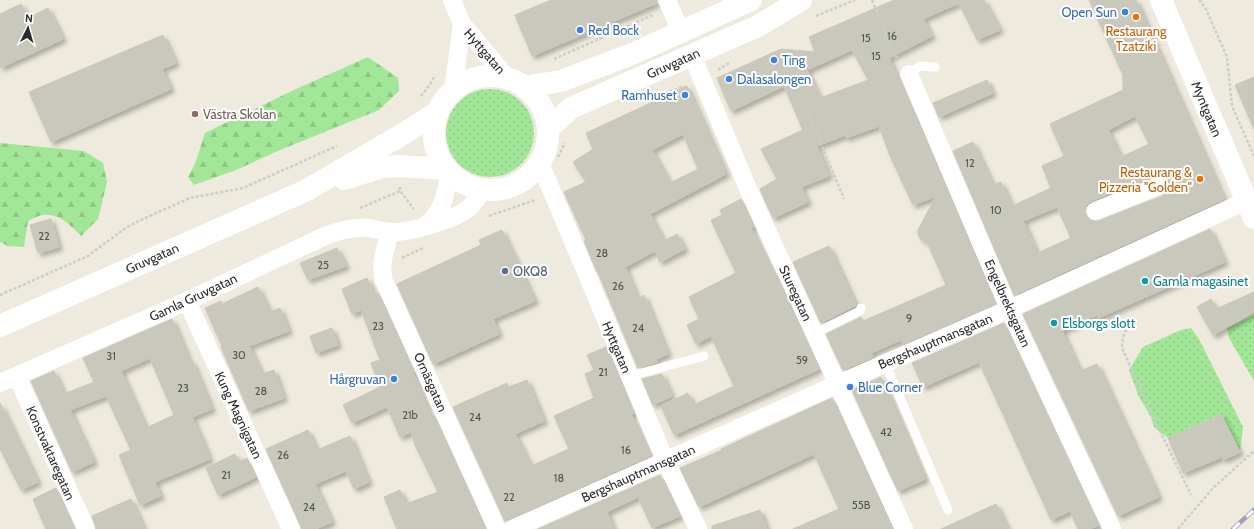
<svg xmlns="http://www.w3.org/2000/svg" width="1254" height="529" viewBox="0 0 1254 529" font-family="Cabin,sans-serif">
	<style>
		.grass { fill: url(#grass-dots) }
		.forest { fill: url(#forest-firs) }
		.building { fill: #c9c8bc; stroke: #cac7b7; fill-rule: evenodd; filter: url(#shadow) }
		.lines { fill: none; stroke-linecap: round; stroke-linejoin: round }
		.path { stroke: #ccc; stroke-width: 2.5; stroke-dasharray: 3 2; stroke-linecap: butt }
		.service { stroke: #fff; stroke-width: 9 }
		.minor { stroke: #fff; stroke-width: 18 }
		.tertiary { stroke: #fff; stroke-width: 22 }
		.secondary { stroke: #fff; stroke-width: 22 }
		.rail-casing { stroke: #a1a0b7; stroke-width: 4.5 }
		.rail { stroke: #fff; stroke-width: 3; stroke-dasharray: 9; stroke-linecap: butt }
		.shop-dot { fill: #3f7fe0; stroke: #fff; stroke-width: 1.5 }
		.food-dot { fill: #e8710a; stroke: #fff; stroke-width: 1.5 }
		.education-dot { fill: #8d6e63; stroke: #fff; stroke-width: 1.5 }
		.service-dot { fill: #5c6f8a; stroke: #fff; stroke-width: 1.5 }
		.culture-dot { fill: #0f9aa8; stroke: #fff; stroke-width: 1.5 }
		.labels { text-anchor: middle; stroke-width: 4; stroke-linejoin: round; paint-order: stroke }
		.number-label { font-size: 11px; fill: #535350 }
		.shop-label { font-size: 13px; fill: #366cbe; stroke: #fff; text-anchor: start }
		.food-label { font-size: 13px; fill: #c56008; stroke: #fff }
		.street-label { font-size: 13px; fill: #2c2c2c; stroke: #fff }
		.education-label { font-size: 13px; fill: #785e54; stroke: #fff; text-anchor: start }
		.service-label { font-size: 13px; fill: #4e5e75; stroke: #fff; text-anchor: start }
		.culture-label { font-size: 13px; fill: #0d838f; stroke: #fff; text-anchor: start }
	</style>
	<defs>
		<pattern id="grass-dots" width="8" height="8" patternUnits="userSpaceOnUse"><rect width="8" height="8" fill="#a2e797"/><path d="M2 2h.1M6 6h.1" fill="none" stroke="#8cc682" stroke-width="1.8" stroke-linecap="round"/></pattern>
		<pattern id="forest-firs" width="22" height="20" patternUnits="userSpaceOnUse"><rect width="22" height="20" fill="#a2e797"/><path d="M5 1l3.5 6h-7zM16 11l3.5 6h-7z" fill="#8cc682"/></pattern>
		<filter id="shadow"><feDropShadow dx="3.5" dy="3.5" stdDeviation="2" flood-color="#0004"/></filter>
	</defs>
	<rect width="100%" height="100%" fill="#eeeadd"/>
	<g class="grass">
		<circle cx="490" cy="133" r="44"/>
		<polygon points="1254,315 1254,381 1229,338 1227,328"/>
		<polygon points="1191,328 1199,339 1243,427 1240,452 1221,414 1168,438 1154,427 1151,417 1139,397 1129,370 1143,347 1181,330"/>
	</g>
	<g class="forest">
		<polygon points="368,57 398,78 399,91 379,110 280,150 236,170 194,185 188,177 195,164 205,133 296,89"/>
		<path d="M 0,143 L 84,151 L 103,163 L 107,182 L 98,219 L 81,236 C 64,219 52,207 28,221 L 24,247 L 8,246 L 0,242 Z"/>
	</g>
	<g class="building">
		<polygon points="551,0 657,0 657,3 532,56 515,15"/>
		<path d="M 894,0 L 984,0 L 1000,30 L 977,40 L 959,3 L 923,19 L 932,36 L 889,58 L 912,112 L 913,111 L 995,304 L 903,344 L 901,340 L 871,353 L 873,357 L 843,370 L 826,334 L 861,317 L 863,321 L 946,285 L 927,242 L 921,239 L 918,235 L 918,230 L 936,196 L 913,205 L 890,156 L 879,126 L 846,138 L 845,135 L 817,146 L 829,176 L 801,187 L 808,202 L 773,218 L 760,189 L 777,179 L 761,149 L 803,130 L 784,86 L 731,111 L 717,78 L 781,49 L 815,52 L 809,37 ZM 852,50 L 868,80 L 820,98 L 807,70 Z"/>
		<path d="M 1089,0 L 1136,0 L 1224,199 L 1014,295 L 953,151 L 973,142 L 993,185 L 1001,182 L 1012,206 L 1051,188 L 1042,166 L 1064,156 L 1050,124 L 1123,90 L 1123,75 ZM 1135,116 L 1149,144 L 1121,157 L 1108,130 ZM 1154,176 L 1160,176 L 1165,178 L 1168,182 L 1168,188 L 1166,193 L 1162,196 L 1098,221 L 1093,221 L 1089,219 L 1085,215 L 1085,209 L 1087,204 L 1091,201 ZM 1057,207 L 1071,238 L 1037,253 L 1023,221 Z"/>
		<polygon points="21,4 28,18 48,8 63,39 0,68 0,14"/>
		<polygon points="163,35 176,63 162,69 171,89 51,142 29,92"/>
		<polygon points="1254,77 1254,129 1235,85"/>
		<polygon points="987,80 993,93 939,117 933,103"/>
		<path d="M 687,86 L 726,174 L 650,214 L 664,241 L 677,234 L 685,249 L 660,262 L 655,251 L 625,267 L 638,299 L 644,295 L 668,354 L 656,359 L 657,362 L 638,368 L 598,272 L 597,272 L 584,241 L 586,240 L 564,192 L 586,182 L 573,162 L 593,149 L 586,133 ZM 683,134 L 698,169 L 670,183 L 652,150 Z"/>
		<polygon points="741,199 754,227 751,228 772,272 774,271 819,369 674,435 661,406 688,393 693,405 734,386 711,336 696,344 687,325 699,319 689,297 736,273 711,220 722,215 720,210"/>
		<polygon points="51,219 59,247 38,253 30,225"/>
		<polygon points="1210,229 1225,262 1098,318 1097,315 1062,331 1080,371 1097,364 1159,497 1118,516 1023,314"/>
		<polygon points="502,230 535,301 493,319 499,334 433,364 397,284 481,245 479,240"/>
		<polygon points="829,246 856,305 821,323 793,262"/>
		<polygon points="337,248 346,266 308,280 300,263"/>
		<polygon points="367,278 373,292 375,291 376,294 378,293 414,372 413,373 431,417 434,415 485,529 397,529 384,497 400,490 406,504 438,492 415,445 411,432 400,437 387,407 352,423 343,405 380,387 371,363 380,360 361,310 352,314 342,289"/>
		<polygon points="258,287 270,312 280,308 289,331 249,346 262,374 274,370 284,398 249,411 221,347 222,346 205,308 221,301 222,304"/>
		<polygon points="1254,292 1254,312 1213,335 1197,307 1211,299 1216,309"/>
		<path d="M 172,319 L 190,362 L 192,361 L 212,409 L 192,417 L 210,459 L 155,482 L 161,496 L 140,505 L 119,455 L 131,450 L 106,396 L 70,410 L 94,462 L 72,472 L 31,381 L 54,371 L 64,394 L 94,382 L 83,358 ZM 150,358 L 174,415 L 146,428 L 121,371 Z"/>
		<polygon points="1004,323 1099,525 1090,529 1078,529 1070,511 1051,520 979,362 923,387 912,363"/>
		<polygon points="332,328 338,345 316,353 310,336"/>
		<polygon points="606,347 634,413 631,415 650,456 505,521 453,407 507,383 509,387 527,380 544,421 515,434 531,466 569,449 554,416 594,398 585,374 594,370 587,355"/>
		<polygon points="662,374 672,396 653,405 642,379"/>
		<polygon points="881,377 925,479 898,491 852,390"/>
		<polygon points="832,398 892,529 793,529 839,509 814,454 699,507 680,468 722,450 721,449"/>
		<polygon points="0,403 38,482 21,490 0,449"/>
		<polygon points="1221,414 1240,452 1223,460 1222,457 1183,473 1168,438 1205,422"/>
		<polygon points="308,430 317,450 350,436 369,482 354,489 346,471 315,484 332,522 316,529 302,529 266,449"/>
		<polygon points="235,454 238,462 247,458 256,477 218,495 206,468"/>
		<polygon points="660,475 680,516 652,528 638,497 607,512 614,529 538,529"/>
		<polygon points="56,488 74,529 46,529 33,499"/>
		<polygon points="131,499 144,529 96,529 92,516"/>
		<polygon points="996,504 1008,529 941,529"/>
		<polygon points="760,510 767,529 712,529 712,526"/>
	</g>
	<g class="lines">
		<g class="path">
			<polyline points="872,0 893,52 898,59"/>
			<polyline points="1199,0 1205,7 1227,57 1232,106 1254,156"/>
			<polyline points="816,16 855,0"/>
			<polyline points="554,59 653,15"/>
			<polyline points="718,70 729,63"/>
			<polyline points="421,96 431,83 435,75"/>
			<polyline points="646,100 685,86"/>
			<polyline points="807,110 844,199"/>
			<polyline points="558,157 565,143"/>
			<polyline points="400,187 400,191 414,209"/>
			<polyline points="360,208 400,191"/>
			<polyline points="489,216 535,200"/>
			<polyline points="402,258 423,248"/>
			<polyline points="0,295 88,256 127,227 145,218 190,198 243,188 337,146"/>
			<path d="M 1133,322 C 1125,329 1122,337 1122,348 L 1160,431 L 1191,495"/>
			<polyline points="1178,529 1213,488 1254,451"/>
		</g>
		<g class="service">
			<polyline points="909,74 920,66 935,67"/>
			<polyline points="815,333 860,311 861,308"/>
			<polyline points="885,363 948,510"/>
			<polyline points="630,376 704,356"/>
		</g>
		<g class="minor">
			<polyline points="452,0 462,24 453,91"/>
			<polyline points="667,0 681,32"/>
			<polyline points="462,24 508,79"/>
			<polyline points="692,55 749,191 904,529"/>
			<polyline points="909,74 1009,309 1112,529"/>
			<polyline points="540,163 665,460 698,529"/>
			<polyline points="1095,211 1158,186"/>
			<path d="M 426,225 C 445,209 444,196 450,173"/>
			<path d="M 390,232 C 386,248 379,265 384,281 L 497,529"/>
			<polyline points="187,301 291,529"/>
			<polyline points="17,376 86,529"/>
			<path d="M 0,383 L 187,301 L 327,235 C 341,230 353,227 368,228 C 376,229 384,232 392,232 C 409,233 458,219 470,207 C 475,202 479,195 483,190"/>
			<polyline points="512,529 838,384 1009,309 1246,201"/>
		</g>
		<polyline class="tertiary" points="1161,0 1254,218"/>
		<g class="secondary">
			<circle cx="491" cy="133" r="57"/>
			<polyline points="524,87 561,81 632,54 751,0"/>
			<polyline points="548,129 571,108 758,26 801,0"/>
			<polyline points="344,179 382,167 399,166 447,169"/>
			<polyline points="0,326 305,191 398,137 438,112"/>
		</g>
		<defs>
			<polyline id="rail" points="1233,529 1254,510"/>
		</defs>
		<use href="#rail" class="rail-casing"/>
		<use href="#rail" class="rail"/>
	</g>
	<g class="shop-dot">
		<circle cx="1125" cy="12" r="4"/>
		<circle cx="580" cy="30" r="4"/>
		<circle cx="774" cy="60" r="4"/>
		<circle cx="729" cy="79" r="4"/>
		<circle cx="685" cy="95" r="4"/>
		<circle cx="394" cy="379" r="4"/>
		<circle cx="850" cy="387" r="4"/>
	</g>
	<g class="food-dot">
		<circle cx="1136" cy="17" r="4"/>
		<circle cx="1200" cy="179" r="4"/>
	</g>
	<circle class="education-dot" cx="195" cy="114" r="4"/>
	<circle class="service-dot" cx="505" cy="271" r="4"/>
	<g class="culture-dot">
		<circle cx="1145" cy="281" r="4"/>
		<circle cx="1054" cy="323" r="4"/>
	</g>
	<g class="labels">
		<g class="number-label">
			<text x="892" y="40">16</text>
			<text x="866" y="42">15</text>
			<text x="876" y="60">15</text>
			<text x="970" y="167">12</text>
			<text x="996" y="214">10</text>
			<text x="44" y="240">22</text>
			<text x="602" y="257">28</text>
			<text x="323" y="269">25</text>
			<text x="618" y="290">26</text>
			<text x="909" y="322">9</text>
			<text x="378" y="330">23</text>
			<text x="638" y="332">24</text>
			<text x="239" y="359">30</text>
			<text x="111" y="360">31</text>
			<text x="802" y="364">59</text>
			<text x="603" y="376">21</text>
			<text x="183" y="392">23</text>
			<text x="261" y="395">28</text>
			<text x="410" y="419">21b</text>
			<text x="475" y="421">24</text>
			<text x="886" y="436">42</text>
			<text x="626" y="454">16</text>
			<text x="283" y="459">26</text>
			<text x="226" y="479">21</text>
			<text x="559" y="482">18</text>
			<text x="509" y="501">22</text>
			<text x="861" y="509">55B</text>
			<text x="309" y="511">24</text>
		</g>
		<g class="shop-label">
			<text x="1117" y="17" text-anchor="end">Open Sun</text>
			<text x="588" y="35">Red Bock</text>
			<text x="782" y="65">Ting</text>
			<text x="737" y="84">Dalasalongen</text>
			<text x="677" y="100" text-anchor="end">Ramhuset</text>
			<text x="386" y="384" text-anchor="end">Hårgruvan</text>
			<text x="858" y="392">Blue Corner</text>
		</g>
		<g class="food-label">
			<text x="1136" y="36">Restaurang<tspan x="1136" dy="15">Tzatziki</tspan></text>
			<text x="1192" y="177" text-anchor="end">Restaurang &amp;<tspan x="1192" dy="15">Pizzeria "Golden"</tspan></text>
		</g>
		<g class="street-label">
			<text transform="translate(485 51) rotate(49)" y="5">Hyttgatan</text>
			<text transform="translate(673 63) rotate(-24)" y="5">Gruvgatan</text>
			<text transform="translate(1207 109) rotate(67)" y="5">Myntgatan</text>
			<text transform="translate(152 258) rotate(-24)" y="5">Gruvgatan</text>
			<text transform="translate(796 293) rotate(65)" y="5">Sturegatan</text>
			<text transform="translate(193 297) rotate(-25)" y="5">Gamla Gruvgatan</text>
			<text transform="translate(1008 303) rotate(66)" y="5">Engelbrektsgatan</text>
			<text transform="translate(935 341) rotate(-23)" y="5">Bergshauptmansgatan</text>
			<text transform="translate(617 347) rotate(67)" y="5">Hyttgatan</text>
			<text transform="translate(431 382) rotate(66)" y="5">Ornäsgatan</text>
			<text transform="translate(239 415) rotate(65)" y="5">Kung Magnigatan</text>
			<text transform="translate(51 453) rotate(66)" y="5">Konstvaktaregatan</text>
			<text transform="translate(638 473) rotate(-24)" y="5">Bergshauptmansgatan</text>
		</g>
		<g class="education-label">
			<text x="203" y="119">Västra Skolan</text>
		</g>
		<g class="service-label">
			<text x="513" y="276">OKQ8</text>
		</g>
		<g class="culture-label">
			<text x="1153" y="286">Gamla magasinet</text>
			<text x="1062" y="328">Elsborgs slott</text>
		</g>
	</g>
	<g transform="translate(28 28) rotate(5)" stroke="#ffffff" stroke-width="3" paint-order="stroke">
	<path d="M0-3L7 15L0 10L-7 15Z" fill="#2c2c2c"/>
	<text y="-6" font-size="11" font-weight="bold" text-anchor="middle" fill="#2c2c2c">N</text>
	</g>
</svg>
